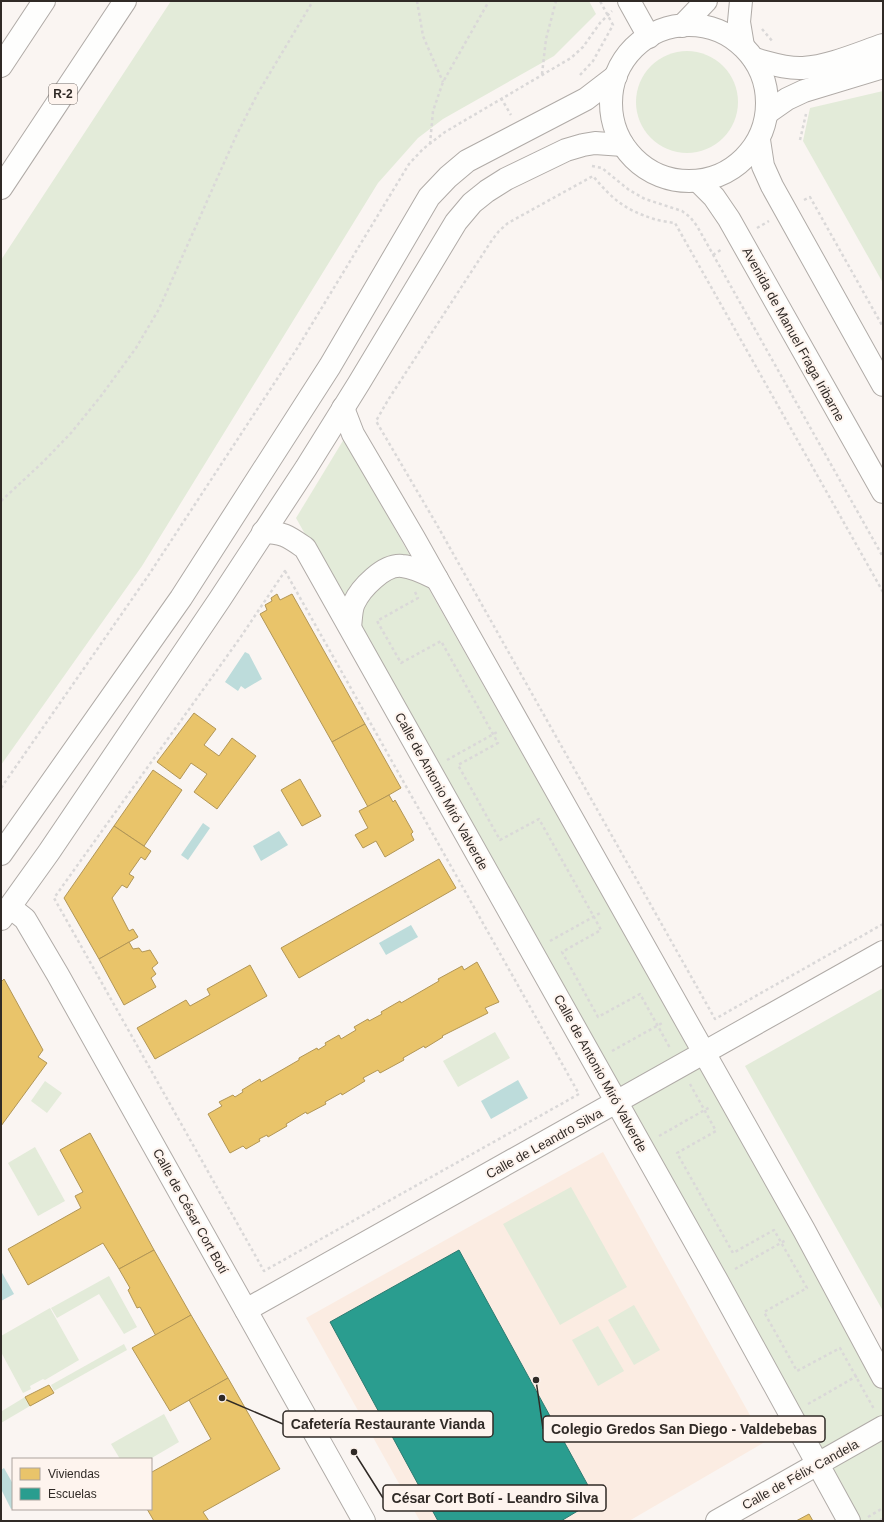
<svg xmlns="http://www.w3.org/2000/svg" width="884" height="1522" viewBox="0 0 884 1522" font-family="Arial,sans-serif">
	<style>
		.built { fill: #fbece2 }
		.green { fill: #e3ebd9 }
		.water { fill: #bddcdb }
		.homes { fill: #e9c46a; stroke: #b29656 }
		.schools { fill: #2a9d8f; stroke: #2c7a70 }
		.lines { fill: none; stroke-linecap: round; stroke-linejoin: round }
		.minor-casing { stroke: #b0aba7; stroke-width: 24 }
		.tertiary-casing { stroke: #b0aba7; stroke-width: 24 }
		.motorway-casing { stroke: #b0aba7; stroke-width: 24 }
		.path { stroke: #dad8d8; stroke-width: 2.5; stroke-dasharray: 3 3; stroke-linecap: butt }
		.minor { stroke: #fefefd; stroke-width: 22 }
		.tertiary { stroke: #fefefd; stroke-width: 22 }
		.motorway { stroke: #fefefd; stroke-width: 22 }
		.labels { text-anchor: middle; stroke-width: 4; stroke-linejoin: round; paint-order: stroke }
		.shield { fill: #fef4ee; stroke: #6e6762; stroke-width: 1 }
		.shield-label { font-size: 12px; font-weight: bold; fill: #302a26 }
		.street-label { font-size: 13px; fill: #302a26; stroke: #fef4ee }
		.leader { fill: none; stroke: #302a26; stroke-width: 1.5 }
		.callout-dot { fill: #302a26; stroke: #fef4ee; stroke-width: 1.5 }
		.callout { fill: #fef4ee; stroke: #302a26; stroke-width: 1.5 }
		.callout-label { font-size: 14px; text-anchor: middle; font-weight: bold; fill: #302a26 }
	</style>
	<rect width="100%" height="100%" fill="#faf5f2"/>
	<polygon class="built" points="603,1152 765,1442 629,1521 420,1521 306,1318"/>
	<g class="green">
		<polygon points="171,1 589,1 596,14 554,56 443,119 418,138 378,183 142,566 1,765 1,260"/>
		<circle cx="687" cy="102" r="51"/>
		<polygon points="883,91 883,283 803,141 810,108"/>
		<polygon points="344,439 883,1391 883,1521 860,1521 296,518"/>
		<polygon points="883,988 883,1311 745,1066"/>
		<polygon points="495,1032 510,1058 458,1087 443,1061"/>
		<polygon points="45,1081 62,1093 47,1113 31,1101"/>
		<polygon points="35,1147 65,1201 38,1216 8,1163"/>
		<polygon points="571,1187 627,1287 560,1325 503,1224"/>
		<polygon points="109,1276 137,1327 124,1334 99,1294 57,1318 51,1308"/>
		<polygon points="634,1305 660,1350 634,1365 608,1320"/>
		<polygon points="50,1308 79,1360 45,1380 43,1379 30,1386 31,1389 23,1393 1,1352 1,1336"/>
		<polygon points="598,1326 624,1371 598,1386 572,1340"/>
		<polygon points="124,1344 127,1350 54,1391 51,1385"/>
		<polygon points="25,1397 30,1406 1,1423 1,1409 2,1411"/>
		<polygon points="164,1414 179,1442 150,1459 120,1459 111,1444"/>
	</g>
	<g class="water">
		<polygon points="245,652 249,654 262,679 245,689 241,686 238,691 225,682"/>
		<polygon points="203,823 210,828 188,860 181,855"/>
		<polygon points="279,831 288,845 261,861 253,846"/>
		<polygon points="411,925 418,937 386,955 379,943"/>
		<polygon points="518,1080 528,1098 491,1119 481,1101"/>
		<polygon points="1,1271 14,1294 1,1301"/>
		<polygon points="4,1468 13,1484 13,1508 11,1509 1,1489 1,1470"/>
	</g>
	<g class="homes">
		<polygon points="277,594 280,600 292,594 365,724 332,742 260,614 267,610 265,605 272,601 271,598"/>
		<polygon points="194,713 216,729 204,745 219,756 232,738 256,756 217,809 194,792 207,774 191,763 180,779 157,762"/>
		<polygon points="365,724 401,788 368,807 332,742"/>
		<polygon points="153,770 182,790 144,846 114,826"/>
		<polygon points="300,779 321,816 302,826 281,790"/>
		<polygon points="389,795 393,802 395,800 413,832 411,834 414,840 385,857 376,841 363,848 355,835 368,828 359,811"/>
		<polygon points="114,826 151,851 145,860 141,857 129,874 134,877 127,888 122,885 112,898 129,931 133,929 138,937 99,959 64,898"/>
		<polygon points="439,859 456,888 299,978 281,948"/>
		<polygon points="129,942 133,949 139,948 142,952 150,950 158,963 152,968 156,974 151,978 156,987 124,1005 99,959"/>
		<polygon points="477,962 499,1002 485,1008 488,1013 442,1036 443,1037 425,1048 424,1046 403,1058 404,1060 380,1073 378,1070 363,1078 365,1081 342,1095 341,1093 325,1102 326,1104 307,1114 306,1112 286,1124 287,1126 268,1137 267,1135 259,1139 260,1141 246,1149 243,1146 230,1153 208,1114 222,1106 219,1102 233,1095 235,1097 243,1092 242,1090 260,1079 261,1082 299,1060 299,1058 317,1048 318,1050 326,1045 325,1043 339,1035 341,1039 356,1030 354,1027 368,1019 369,1021 382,1014 381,1012 400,1001 401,1003 439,981 438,979 462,966 464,970"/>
		<polygon points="250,965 267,996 155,1059 137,1028 186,1000 190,1006 210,995 207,989"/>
		<polygon points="4,979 43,1050 38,1057 47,1063 1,1126 1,982"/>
		<polygon points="90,1133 154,1250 119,1269 103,1243 28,1285 8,1249 81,1208 75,1196 83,1192 60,1150"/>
		<polygon points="154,1250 191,1315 156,1336 140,1307 137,1308 128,1290 130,1288 119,1269"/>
		<polygon points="191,1315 228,1378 170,1411 132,1348"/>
		<polygon points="228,1378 280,1469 203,1512 209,1521 154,1521 147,1509 151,1509 151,1471 152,1472 211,1439 189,1400"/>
		<polygon points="49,1385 54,1393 30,1406 25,1397"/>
		<polygon points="809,1514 813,1521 796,1521"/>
	</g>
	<polygon class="schools" points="459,1250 596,1500 561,1521 438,1521 330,1322"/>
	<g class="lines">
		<defs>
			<g id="minor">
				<polyline points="629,1 649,37"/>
				<polyline points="741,1 739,22 743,46"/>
				<polyline points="682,26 706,1"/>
				<polyline points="343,408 353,434 414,538 804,1230 883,1377"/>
				<path d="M 263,532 C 283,532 289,537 305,548 L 716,1279 L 849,1521"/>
				<path d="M 350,627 C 351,620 351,609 354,603 C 361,588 384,564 402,566 C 414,567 425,573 437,579"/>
				<polyline points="10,907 25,919 58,975 364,1521"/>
				<polyline points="246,1310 883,952"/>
				<polyline points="717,1521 883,1427"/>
			</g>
			<g id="tertiary">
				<circle cx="689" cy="103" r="78"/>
				<path d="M 754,59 C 770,63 786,69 803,68 C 830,66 857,54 883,45"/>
				<polyline points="767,113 787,99 804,91 883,67"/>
				<polyline points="759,140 763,166 772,186 883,385"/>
				<polyline points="698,181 714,197 729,219 883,492"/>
				<polyline points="1,854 181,598 330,366 429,197 448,177 467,161 586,99 616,76"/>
				<polyline points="1,919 49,852 220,599 306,468 359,383 456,222 472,203 487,191 506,179 566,150 583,145 595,143 623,145"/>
			</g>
			<g id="motorway">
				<polyline points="1,66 44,1"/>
				<polyline points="1,188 125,1"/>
			</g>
		</defs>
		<use href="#minor" class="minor-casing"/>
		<use href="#tertiary" class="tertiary-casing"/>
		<use href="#motorway" class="motorway-casing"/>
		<g class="path">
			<polyline points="417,1 423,36 443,82"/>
			<polyline points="762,29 773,42"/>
			<polyline points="542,74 546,39 556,1"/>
			<polyline points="580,75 593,61 613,25 600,1"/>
			<polyline points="501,98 511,115"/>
			<polyline points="800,140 806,114"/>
			<polyline points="430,144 433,111 443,82 489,1"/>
			<polyline points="592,166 602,168 629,190 645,199 682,211 690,217 697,226 883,557"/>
			<polyline points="804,200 810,197 883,327"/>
			<polyline points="757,228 769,221"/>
			<polyline points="713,255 722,249"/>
			<polyline points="1,501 43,462 71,433 101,396 136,348 159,309 236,136 258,93 313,1"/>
			<polygon points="285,571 579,1094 264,1271 54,898 240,638"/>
			<polyline points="415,592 418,598 377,621 401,663 441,641 498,743 458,765 500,840 539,819 594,917 601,930 562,952 598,1017 640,994 670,1048"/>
			<path d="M 883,592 L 675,223 C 668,222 660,221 654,219 C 625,210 612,199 593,176 L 508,223 L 499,231 L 492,240 L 388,400 L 376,421 L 437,525 L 715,1019 L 883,924"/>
			<polyline points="447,760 499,731"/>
			<polyline points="1,788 148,576 298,347 409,164 423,149 445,132 571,58 583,47 600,23 612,11"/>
			<polyline points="550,941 602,912"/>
			<polyline points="612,1051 664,1022"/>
			<polyline points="690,1084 716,1131 677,1153 733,1253 774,1230 807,1288 764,1312 797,1371 840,1348 874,1409"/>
			<polyline points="659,1136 710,1107"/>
			<polyline points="735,1269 786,1240"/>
			<polyline points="808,1404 857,1376"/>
			<polyline points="868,1517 883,1508"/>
			<polyline points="882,1521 881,1520 883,1518"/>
		</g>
		<use href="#minor" class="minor"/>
		<use href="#tertiary" class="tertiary"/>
		<use href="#motorway" class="motorway"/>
	</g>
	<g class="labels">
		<rect class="shield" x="49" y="84" width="28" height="20" rx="3"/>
		<g class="shield-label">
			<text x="63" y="98">R-2</text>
		</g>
		<g class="street-label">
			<text transform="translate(794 334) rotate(61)" y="5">Avenida de Manuel Fraga Iribarne</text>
			<text transform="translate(442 791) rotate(61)" y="5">Calle de Antonio Miró Valverde</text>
			<text transform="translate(601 1073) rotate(61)" y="5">Calle de Antonio Miró Valverde</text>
			<text transform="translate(544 1143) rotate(-29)" y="5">Calle de Leandro Silva</text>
			<text transform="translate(191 1211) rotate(61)" y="5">Calle de César Cort Botí</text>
			<text transform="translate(800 1474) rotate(-29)" y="5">Calle de Félix Candela</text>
		</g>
	</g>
	<path class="leader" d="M222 1398L283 1424M536 1380L543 1429M354 1452L383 1498"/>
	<g class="callout-dot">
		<circle cx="222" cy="1398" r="4"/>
		<circle cx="536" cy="1380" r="4"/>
		<circle cx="354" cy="1452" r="4"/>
	</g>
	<g class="callout">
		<rect x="283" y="1411" width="210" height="26" rx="4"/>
		<rect x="543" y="1416" width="282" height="26" rx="4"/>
		<rect x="383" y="1485" width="223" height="26" rx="4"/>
	</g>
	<g class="callout-label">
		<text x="388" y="1429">Cafetería Restaurante Vianda</text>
		<text x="684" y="1434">Colegio Gredos San Diego - Valdebebas</text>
		<text x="495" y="1503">César Cort Botí - Leandro Silva</text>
	</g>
	<rect width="884" height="1522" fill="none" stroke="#302a26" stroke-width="4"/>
	<rect x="12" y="1458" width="140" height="52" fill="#fef4ee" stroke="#aca39e"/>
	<rect x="20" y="1468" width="20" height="12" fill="#e9c46a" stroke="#aca39e"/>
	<text x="48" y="1478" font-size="12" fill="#302a26">Viviendas</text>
	<rect x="20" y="1488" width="20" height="12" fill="#2a9d8f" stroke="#aca39e"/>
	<text x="48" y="1498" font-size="12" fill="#302a26">Escuelas</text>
</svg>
